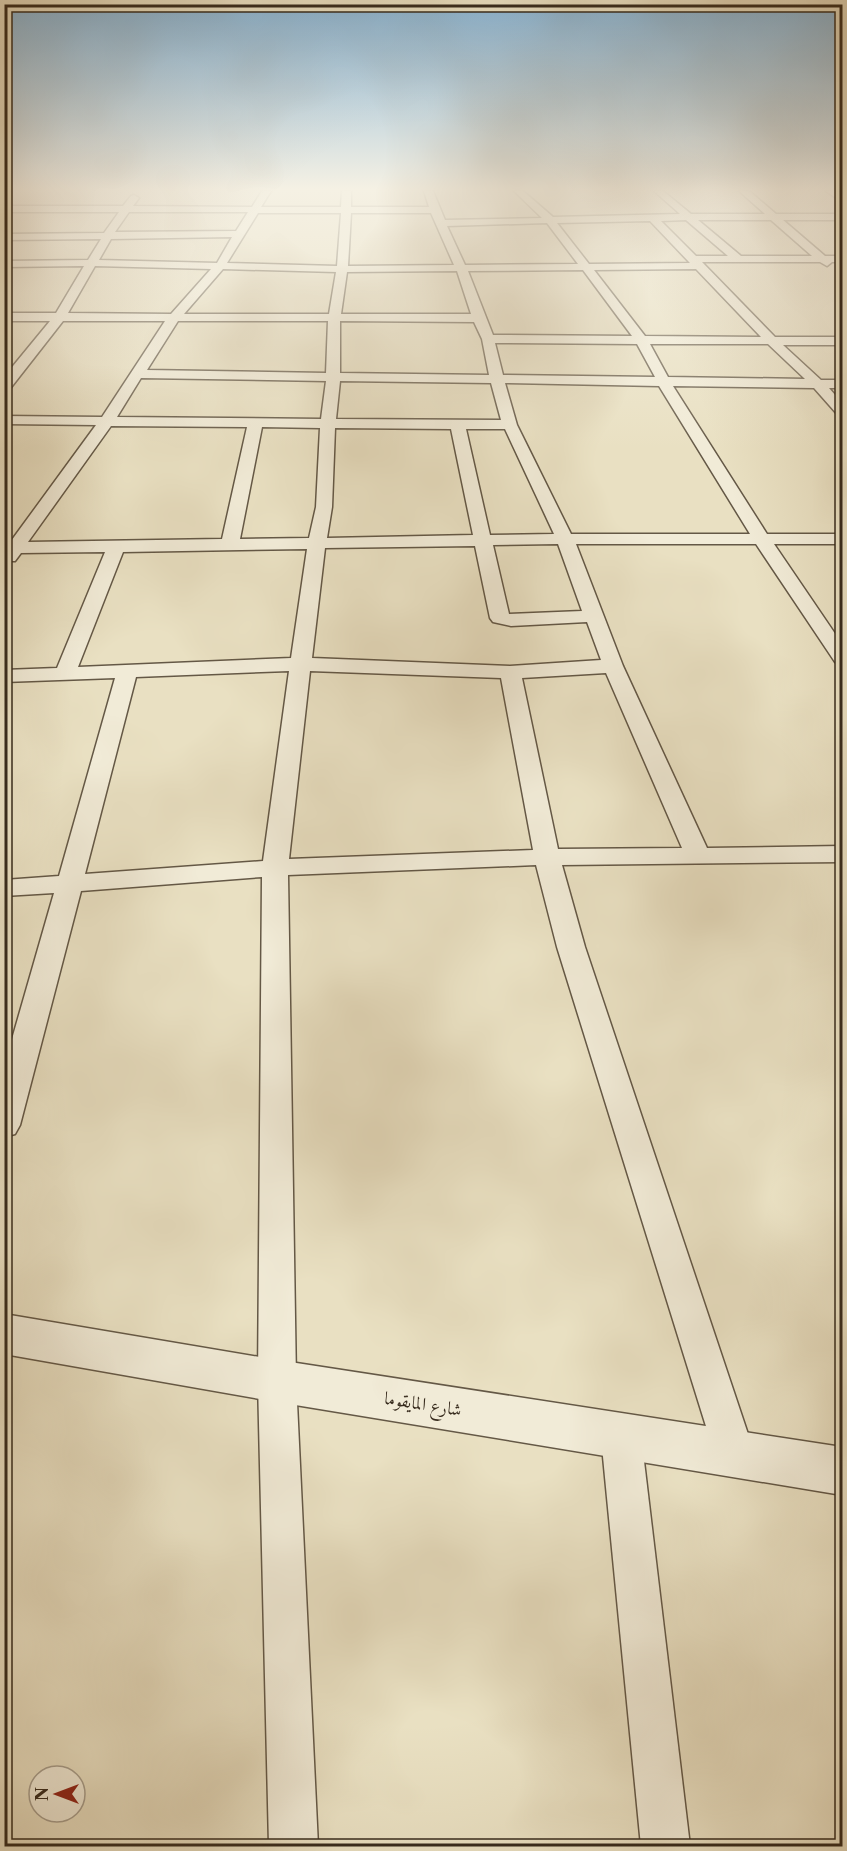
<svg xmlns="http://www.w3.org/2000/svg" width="847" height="1851" viewBox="0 0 847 1851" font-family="'Libre Caslon Text',Amiri,serif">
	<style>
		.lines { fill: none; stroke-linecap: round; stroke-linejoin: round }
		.minor-casing { stroke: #645846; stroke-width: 3 }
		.tertiary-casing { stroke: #645846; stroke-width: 3 }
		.minor { fill: #f1ebd7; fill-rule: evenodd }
		.tertiary { fill: #f1ebd7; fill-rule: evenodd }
		.labels { text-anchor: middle; stroke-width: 5; stroke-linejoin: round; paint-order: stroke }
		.near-street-label { font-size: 18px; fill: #372b1d; stroke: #f1ebd7 }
	</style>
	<rect width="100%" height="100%" fill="#e9e0c2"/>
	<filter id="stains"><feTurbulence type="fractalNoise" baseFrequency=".00333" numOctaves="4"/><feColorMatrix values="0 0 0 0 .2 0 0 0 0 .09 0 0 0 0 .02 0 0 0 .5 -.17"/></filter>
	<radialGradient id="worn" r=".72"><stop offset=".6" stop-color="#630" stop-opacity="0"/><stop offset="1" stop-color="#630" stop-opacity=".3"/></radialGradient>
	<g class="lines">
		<defs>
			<g id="minor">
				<path d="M 262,191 L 271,191 L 261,207 L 341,207 L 342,191 L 351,191 L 351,207 L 429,207 L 424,191 L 433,191 L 445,220 L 542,218 L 514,191 L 523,191 L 553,217 L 680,214 L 654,191 L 663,191 L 691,214 L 765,214 L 739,191 L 749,191 L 776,214 L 842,214 L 842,220 L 783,220 L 825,256 L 842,256 L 842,262 L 832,262 L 827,266 L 820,262 L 702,262 L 775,337 L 842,337 L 842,345 L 783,345 L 821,380 L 842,380 L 842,388 L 829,388 L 842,403 L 842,415 L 837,414 L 814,388 L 673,386 L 767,534 L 842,534 L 842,544 L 774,544 L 842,644 L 842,664 L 835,662 L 756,544 L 576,544 L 623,666 L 707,848 L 842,846 L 842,862 L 562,865 L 585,947 L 754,1452 L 748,1466 L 734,1471 L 720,1466 L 714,1452 L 557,947 L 536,865 L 288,875 L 296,1381 L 318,1846 L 269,1846 L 258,1381 L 262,877 L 81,891 L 20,1125 L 15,1134 L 4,1137 L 4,1067 L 54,893 L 4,896 L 4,880 L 59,876 L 115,678 L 4,682 L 4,670 L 57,668 L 105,552 L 21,553 L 15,561 L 4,561 L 6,548 L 96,425 L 4,424 L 4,416 L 102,417 L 165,321 L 63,321 L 9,390 L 4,391 L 4,377 L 50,321 L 4,321 L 4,313 L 56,313 L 84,266 L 4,267 L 4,261 L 88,260 L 101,239 L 4,240 L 4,234 L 104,233 L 119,212 L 4,212 L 4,206 L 123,206 L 131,196 L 134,195 L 139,198 L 133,206 L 252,207 ZM 129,212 L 248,212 L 236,231 L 115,232 ZM 258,213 L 341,213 L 337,266 L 227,263 ZM 351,213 L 431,213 L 454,265 L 348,266 ZM 686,220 L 728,256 L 696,256 L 661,221 ZM 698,220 L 771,220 L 812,256 L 741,256 ZM 650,221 L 690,263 L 589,264 L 557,223 ZM 547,223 L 578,264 L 465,265 L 447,226 ZM 232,237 L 217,263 L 99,260 L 111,239 ZM 95,266 L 211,269 L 171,314 L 68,313 ZM 223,269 L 336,272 L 329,314 L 184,314 ZM 696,269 L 761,337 L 645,336 L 594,270 ZM 583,270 L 632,336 L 493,335 L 468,271 ZM 457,271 L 471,314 L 341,314 L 347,272 ZM 178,321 L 328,321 L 326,373 L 147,370 ZM 340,321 L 474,322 L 482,339 L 489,375 L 340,373 ZM 495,343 L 637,344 L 655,377 L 503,375 ZM 650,344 L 768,344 L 805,379 L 668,377 ZM 141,378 L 326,381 L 321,419 L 117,417 ZM 340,381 L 491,383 L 501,420 L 336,419 ZM 505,383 L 659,386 L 750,534 L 571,534 L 517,425 ZM 111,426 L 247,427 L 222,539 L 28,542 ZM 262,427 L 320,428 L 316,507 L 309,538 L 240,539 ZM 335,428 L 451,429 L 473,535 L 327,538 L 332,507 ZM 466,429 L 505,429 L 554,534 L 490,535 ZM 558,544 L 582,611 L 509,614 L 493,545 ZM 475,546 L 490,618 L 493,622 L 511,626 L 587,622 L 601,660 L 510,666 L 312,658 L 325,548 ZM 307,549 L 291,658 L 78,667 L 123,552 ZM 289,671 L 263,861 L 85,874 L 136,677 ZM 310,671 L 501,678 L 533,850 L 289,859 ZM 606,673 L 682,848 L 558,849 L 522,678 Z"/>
				<polygon points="826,191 837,191 842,195 842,202"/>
				<polygon points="621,1417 635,1423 641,1436 690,1846 641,1846 601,1436 607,1423"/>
			</g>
			<polygon id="tertiary" points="4,1314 277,1360 842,1447 842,1495 277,1402 4,1354"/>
		</defs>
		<use href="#minor" class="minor-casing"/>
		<use href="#tertiary" class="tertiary-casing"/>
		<use href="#minor" class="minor"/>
		<use href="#tertiary" class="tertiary"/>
	</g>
	<linearGradient id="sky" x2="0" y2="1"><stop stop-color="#89b6d7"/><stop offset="0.42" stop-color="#f5f1e4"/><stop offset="1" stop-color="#f5f1e4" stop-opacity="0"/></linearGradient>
	<rect width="847" height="450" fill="url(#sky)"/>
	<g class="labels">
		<g class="near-street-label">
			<text transform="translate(423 1404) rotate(9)" y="6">شارع المايقوما</text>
		</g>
	</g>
	<rect width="847" height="1851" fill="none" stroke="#e9e0c2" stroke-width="24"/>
	<rect x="6" y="6" width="835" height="1839" fill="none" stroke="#372b1d" stroke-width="3"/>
	<rect x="12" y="12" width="823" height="1827" fill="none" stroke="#372b1d" stroke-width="1.5"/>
	<g transform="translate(57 1794) rotate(270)"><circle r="28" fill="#f1ebd7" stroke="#a79e8d" stroke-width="1.5"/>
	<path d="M0-4.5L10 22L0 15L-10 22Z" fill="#8f2418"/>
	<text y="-9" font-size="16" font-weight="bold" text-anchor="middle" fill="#372b1d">N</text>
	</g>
	<rect width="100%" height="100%" filter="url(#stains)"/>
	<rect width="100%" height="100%" fill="url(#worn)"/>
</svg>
